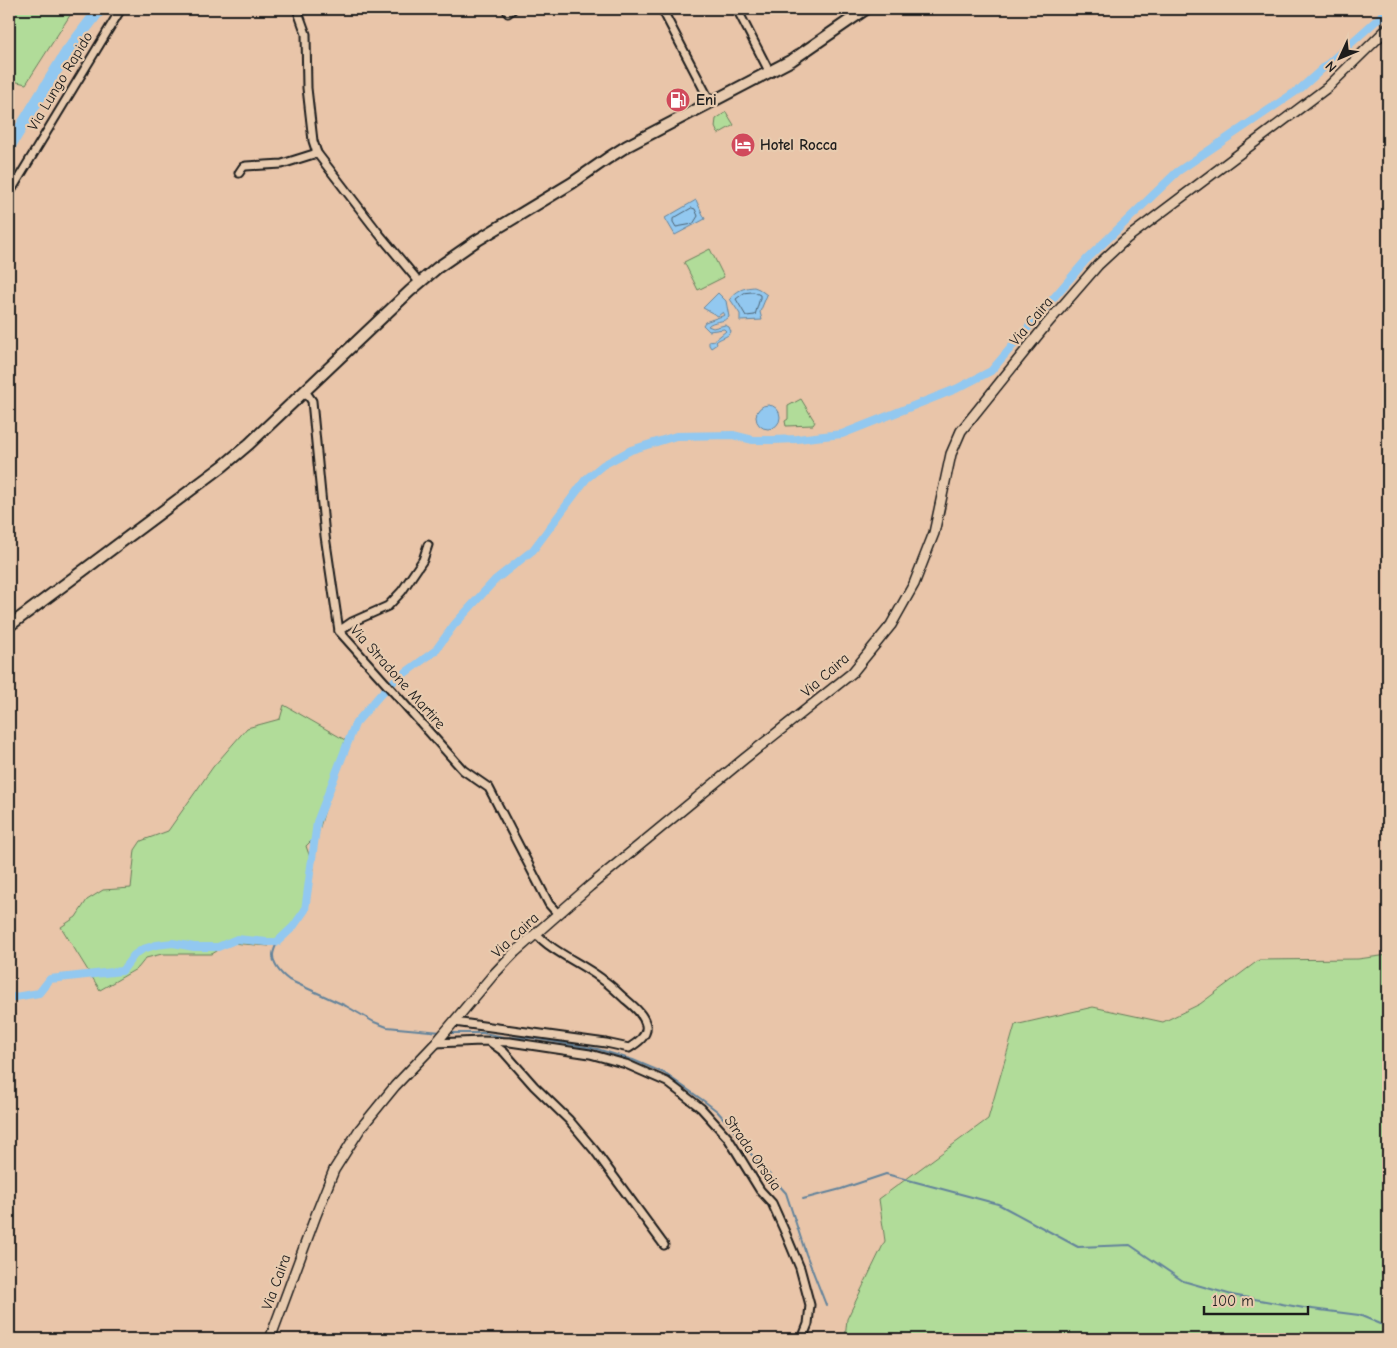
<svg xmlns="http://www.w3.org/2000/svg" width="1397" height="1348" viewBox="0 0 1397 1348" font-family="'Comic Neue',sans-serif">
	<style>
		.green { fill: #b1dc99; stroke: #667c5a }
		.water { fill: #92c8f0; stroke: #63839b }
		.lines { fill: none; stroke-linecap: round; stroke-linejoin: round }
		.shore { stroke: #4b6171; stroke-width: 1 }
		.stream { stroke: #63839b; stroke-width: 2 }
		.canal { stroke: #92c8f0; stroke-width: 8 }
		.river { stroke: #92c8f0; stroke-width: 12 }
		.minor-casing { stroke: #1c1c1c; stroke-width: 11 }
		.tertiary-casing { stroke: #1c1c1c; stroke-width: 12 }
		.secondary-casing { stroke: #1c1c1c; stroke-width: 14 }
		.minor { stroke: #e8cbaf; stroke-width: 7 }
		.tertiary { stroke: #e8cbaf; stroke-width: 9 }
		.secondary { stroke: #e8cbaf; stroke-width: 10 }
		.labels { text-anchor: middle; stroke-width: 4.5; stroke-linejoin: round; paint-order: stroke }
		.street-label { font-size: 15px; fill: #1c1c1c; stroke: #e8cbaf }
		.poi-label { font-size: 15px; font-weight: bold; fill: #1c1c1c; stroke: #e8cbaf; text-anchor: start }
	</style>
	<rect width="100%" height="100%" fill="#e9c5a9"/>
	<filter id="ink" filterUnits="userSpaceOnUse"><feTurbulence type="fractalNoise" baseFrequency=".02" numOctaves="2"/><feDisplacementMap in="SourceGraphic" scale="10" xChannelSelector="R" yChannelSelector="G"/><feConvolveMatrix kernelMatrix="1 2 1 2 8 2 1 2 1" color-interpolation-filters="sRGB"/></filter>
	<g filter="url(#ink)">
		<g class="green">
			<polygon points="9,9 74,9 26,84 9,80 9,27 10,26 9,23"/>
			<polygon points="726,112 734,125 718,134 715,127 716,119"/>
			<polygon points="710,249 724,277 698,290 684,262"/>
			<polygon points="801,399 815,422 813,425 786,426 785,421 788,419 788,406"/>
			<polygon points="284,705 345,740 318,834 306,846 314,869 300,916 269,946 230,943 212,954 162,954 146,958 138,968 100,990 61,927 76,917 87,900 103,890 131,888 135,850 141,841 168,831 213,767 247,728 280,719"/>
			<polygon points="1388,955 1388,1339 845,1339 847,1319 885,1241 879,1199 988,1119 1015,1025 1093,1007 1163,1022 1200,1004 1259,960 1358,959"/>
		</g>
		<g class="water">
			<polygon points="696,200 705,219 675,235 665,218"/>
			<path d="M 754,287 L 759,289 L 767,295 L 760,312 L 762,320 L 740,321 L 740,314 L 730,299 C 737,290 743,288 754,287 Z"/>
			<path d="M 718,293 L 726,301 L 729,317 C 724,323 713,320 708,326 L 713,328 L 725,325 L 729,327 L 731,332 C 727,338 721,337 716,342 L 717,344 L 711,348 L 709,345 L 709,341 L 715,340 L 726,331 L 724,329 L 709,331 L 703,325 L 705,322 L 725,315 L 723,312 L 718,316 L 703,308 Z"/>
			<circle cx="768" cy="417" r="12"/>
		</g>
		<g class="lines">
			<g class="shore">
				<polygon points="692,208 695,209 698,216 693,224 676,227 673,222 673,219"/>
				<polygon points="754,292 760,295 760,298 755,315 746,316 736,299 744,293"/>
			</g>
			<g class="stream">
				<path d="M 277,942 C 276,946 273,951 273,955 C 273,965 281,974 289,980 L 346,1006 L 374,1022 L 387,1027 L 441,1032"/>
				<polyline points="448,1033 483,1033 504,1037 532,1038 597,1049 633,1060 664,1073 704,1101 717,1111 731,1127 743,1145 786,1193 806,1254 826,1305"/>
				<polyline points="803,1199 841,1189 886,1174 998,1204 1078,1247 1130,1245 1183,1281 1232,1295 1304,1308 1359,1315 1388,1327"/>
			</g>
			<polyline class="canal" points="9,998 39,993 50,979 122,971 134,955 143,949 156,945 173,943 194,947 218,947 237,939 267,942 277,942 293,927 305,910 317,822 355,724 380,695 394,681 435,651 454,625 495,580 533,550 586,479 603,465 631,450 676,436 733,435 753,440 773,440 797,439 842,434 956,389 991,371 1086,260 1177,172 1301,88 1388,10"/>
			<polyline class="river" points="9,147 67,52 100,9"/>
			<defs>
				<g id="minor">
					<polyline points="297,9 306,34 307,88 313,141 317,153 380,235 420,283"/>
					<polyline points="662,9 711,103"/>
					<polyline points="737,9 770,73"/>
					<polyline points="508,13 513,9"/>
					<polyline points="239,173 243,167 246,166 282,164 317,153"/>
					<polyline points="9,194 121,9"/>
					<polyline points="305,391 312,401 325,536 339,631 463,770 489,788 549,904 558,914"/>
					<polyline points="339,631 352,622 388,606 402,591 423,560 428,545"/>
					<path d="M 454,1022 L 606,1043 L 629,1048 C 637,1043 648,1036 646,1025 C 643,1013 632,1005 624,998 C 617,992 611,985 603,980 C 585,965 550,951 536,933"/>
					<polyline points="490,1042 504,1052 534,1086 569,1120 595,1151 664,1245"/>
					<polyline points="436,1043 481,1041 510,1042 590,1054 626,1064 667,1082 701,1108 728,1138 760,1190 772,1203 785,1232 800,1268 810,1305 808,1324 802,1339"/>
				</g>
				<polyline id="tertiary" points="270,1339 316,1215 334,1170 360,1129 395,1086 436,1043 493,975 515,952 590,886 744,759 852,673 891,625 914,584 934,533 951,454 961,431 1046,325 1098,265 1126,239 1328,87 1388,28"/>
				<polyline id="secondary" points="9,626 223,466 249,444 410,291 437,268 476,241 572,183 608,158 627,146 792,60 866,9"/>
			</defs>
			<use href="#minor" class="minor-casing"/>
			<use href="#tertiary" class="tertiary-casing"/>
			<use href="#secondary" class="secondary-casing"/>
			<use href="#minor" class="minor"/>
			<use href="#tertiary" class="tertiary"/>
			<use href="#secondary" class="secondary"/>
		</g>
	</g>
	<defs>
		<symbol id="fuel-disc" viewBox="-11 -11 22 22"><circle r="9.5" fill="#d1495b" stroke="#e8cbaf"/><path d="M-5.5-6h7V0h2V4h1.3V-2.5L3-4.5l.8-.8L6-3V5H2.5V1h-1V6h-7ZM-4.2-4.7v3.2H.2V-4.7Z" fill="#fff"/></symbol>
		<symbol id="hotel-disc" viewBox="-11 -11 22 22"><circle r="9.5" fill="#d1495b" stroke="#e8cbaf"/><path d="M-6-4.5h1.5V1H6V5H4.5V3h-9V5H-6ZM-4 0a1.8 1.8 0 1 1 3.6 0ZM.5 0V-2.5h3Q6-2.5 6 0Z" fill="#fff"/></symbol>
	</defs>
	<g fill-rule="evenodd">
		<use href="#fuel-disc" x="664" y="86" width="28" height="28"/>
		<use href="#hotel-disc" x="729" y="131" width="28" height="28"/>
	</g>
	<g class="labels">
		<g class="street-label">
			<text transform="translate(60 81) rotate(-59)" y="5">Via Lungo Rapido</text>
			<text transform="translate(1031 321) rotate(-50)" y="5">Via Caira</text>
			<text transform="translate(825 675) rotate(-41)" y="5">Via Caira</text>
			<text transform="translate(398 677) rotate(48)" y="5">Via Stradone Martire</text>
			<text transform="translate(515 935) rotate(-43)" y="5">Via Caira</text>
			<text transform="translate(753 1153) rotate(55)" y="5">Strada Orsaia</text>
			<text transform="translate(276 1282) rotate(-70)" y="5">Via Caira</text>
		</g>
		<g class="poi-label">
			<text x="696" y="105">Eni</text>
			<text x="760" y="150">Hotel Rocca</text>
		</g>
	</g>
	<rect width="1397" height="1348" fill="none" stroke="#e8cbaf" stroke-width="30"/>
	<rect x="15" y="15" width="1367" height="1318" fill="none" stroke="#1c1c1c" stroke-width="2" filter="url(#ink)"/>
	<g transform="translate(1340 58) rotate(226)" stroke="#e8cbaf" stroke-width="4" paint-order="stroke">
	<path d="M0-4L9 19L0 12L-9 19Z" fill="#1c1c1c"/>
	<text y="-8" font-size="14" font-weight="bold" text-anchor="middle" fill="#1c1c1c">N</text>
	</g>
	<path d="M1204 1306v8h104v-8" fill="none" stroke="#1c1c1c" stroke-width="2.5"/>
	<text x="1212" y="1306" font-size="15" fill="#1c1c1c" stroke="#e8cbaf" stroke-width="4" paint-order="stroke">100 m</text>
</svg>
